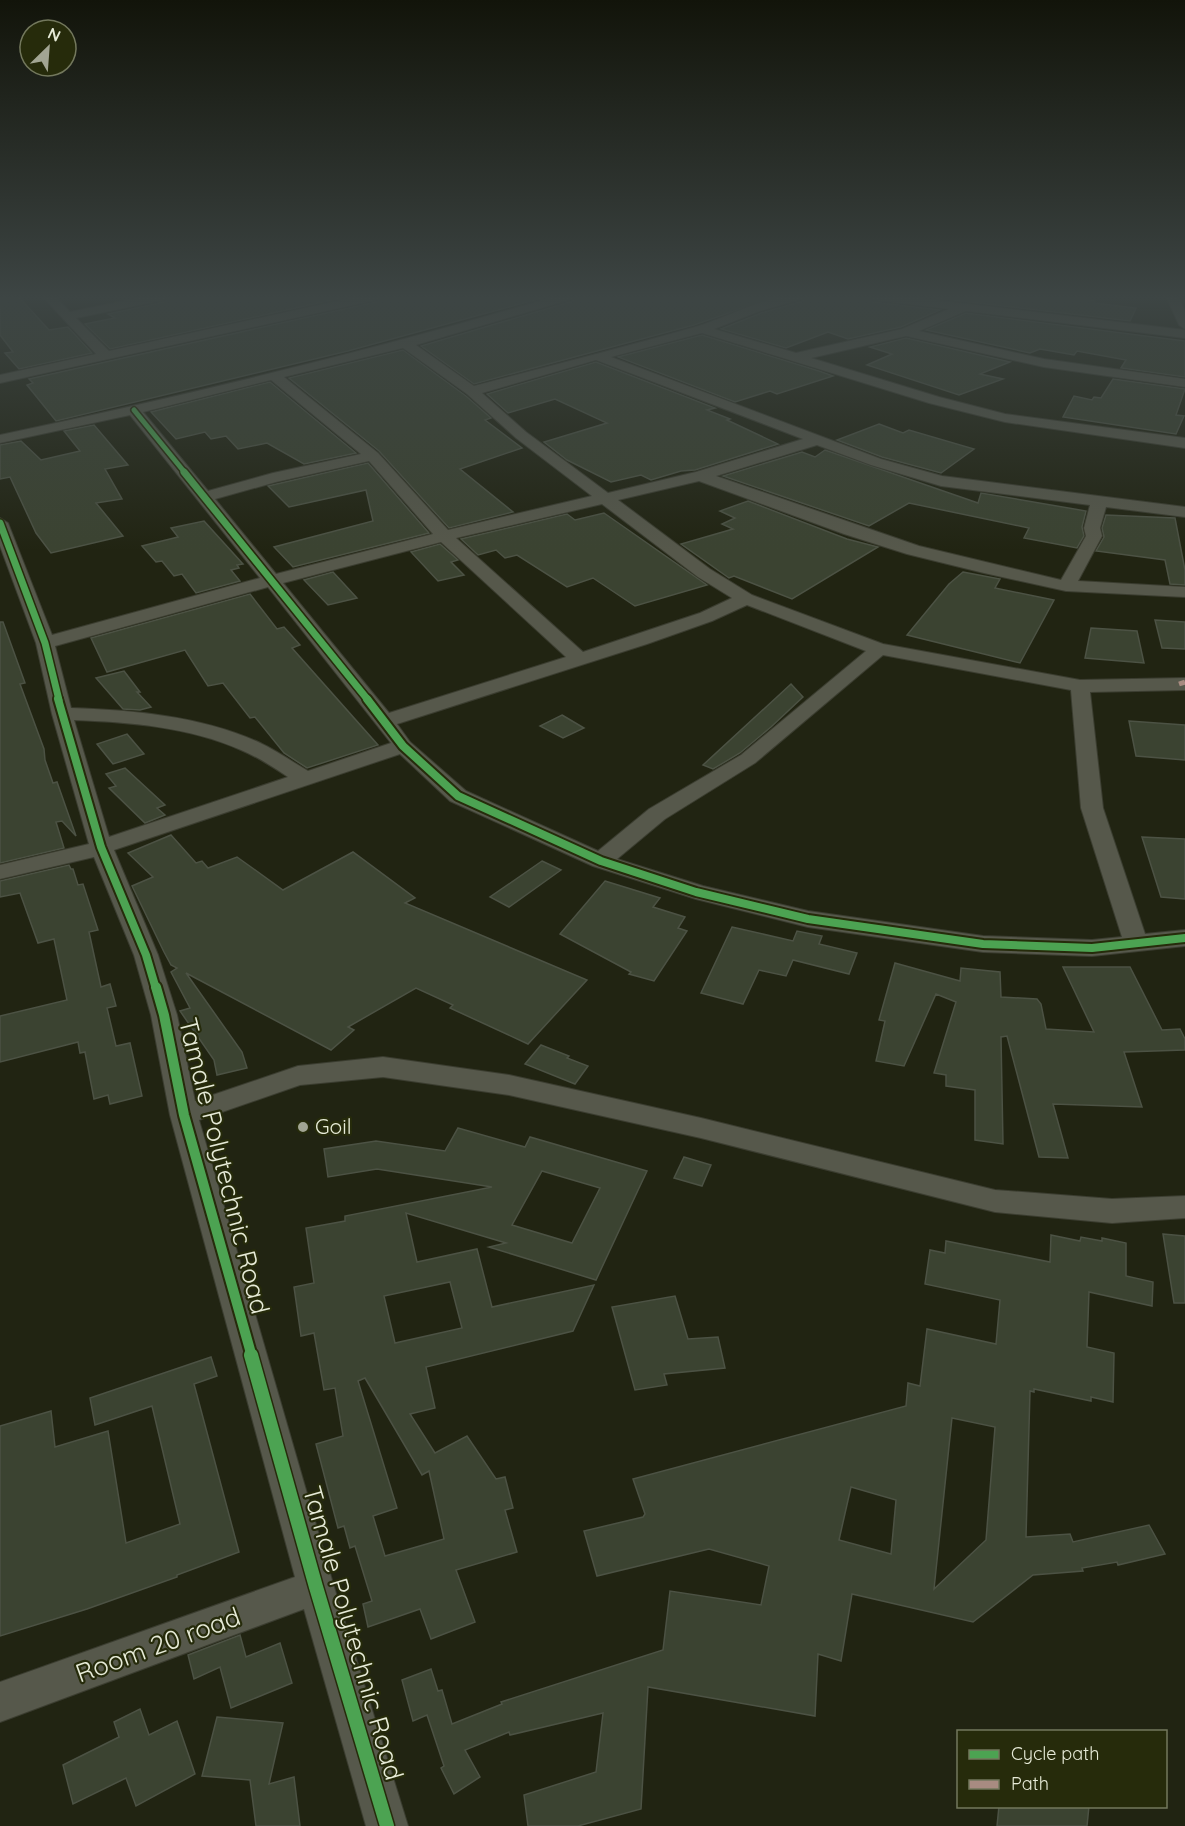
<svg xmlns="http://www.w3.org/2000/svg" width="1185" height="1826" viewBox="0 0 1185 1826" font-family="Quicksand,sans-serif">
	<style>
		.building { fill: #3b4331; stroke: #4c5244; stroke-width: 1.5; fill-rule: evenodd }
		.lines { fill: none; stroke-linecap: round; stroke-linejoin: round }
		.street-casing { stroke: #3b3d30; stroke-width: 2 }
		.street { fill: #56584b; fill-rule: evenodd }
		.quiet { stroke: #a88b81; stroke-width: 5; stroke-dasharray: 11 5; stroke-linecap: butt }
		.cycleway-far4-casing { stroke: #262b0b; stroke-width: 8 }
		.cycleway-far3-casing { stroke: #262b0b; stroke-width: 10 }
		.cycleway-far2-casing { stroke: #262b0b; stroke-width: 12 }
		.cycleway-far1-casing { stroke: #262b0b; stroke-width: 14 }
		.cycleway-casing { stroke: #262b0b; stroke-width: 17 }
		.cycleway-far4 { stroke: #4ca352; stroke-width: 5 }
		.cycleway-far3 { stroke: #4ca352; stroke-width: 7 }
		.cycleway-far2 { stroke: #4ca352; stroke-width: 8 }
		.cycleway-far1 { stroke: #4ca352; stroke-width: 10 }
		.cycleway { stroke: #4ca352; stroke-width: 14 }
		.poi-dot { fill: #a2a593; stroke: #262b0b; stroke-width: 2 }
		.labels { text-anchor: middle; stroke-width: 4.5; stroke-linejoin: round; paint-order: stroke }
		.poi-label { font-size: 21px; fill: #e7ebd8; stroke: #262b0b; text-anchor: start }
		.near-street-label { font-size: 26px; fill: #e7ebd8; stroke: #262b0b }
	</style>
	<rect width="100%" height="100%" fill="#212412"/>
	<g class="building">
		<polygon points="0,296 18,296 49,330 68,327 92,353 19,369 5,353 13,352 0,335"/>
		<polygon points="172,296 350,296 110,349 85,324 115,318 108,314 164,302"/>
		<polygon points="384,296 549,296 348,351 56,421 27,385 33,383 29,379 376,302"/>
		<polygon points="576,296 778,296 694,325 474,384 421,346 573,301"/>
		<polygon points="806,296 865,296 873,302 940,310 901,327 848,339 828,332 786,348 721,329 761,313 803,301"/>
		<polygon points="919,296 1092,296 1090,300 1095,301 1094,303 1136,308 1130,321"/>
		<polygon points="966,313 1185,341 1185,377 1121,368 1126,360 1077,351 1074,355 1040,349 1030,353 926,330"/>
		<polygon points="702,335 819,371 833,376 777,394 770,391 735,402 618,357"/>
		<polygon points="906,338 1010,362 980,374 1003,379 959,395 867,365 892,354 870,347"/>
		<polygon points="403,350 466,396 491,418 485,420 522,448 460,469 513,512 449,528 379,451 289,378"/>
		<polygon points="596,362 715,408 707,410 730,419 727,420 778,444 695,470 681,471 651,480 641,475 611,482 567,460 544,442 607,423 555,399 508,413 487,394"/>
		<polygon points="1113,379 1185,389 1176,415 1184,416 1176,434 1063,417 1074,396 1092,400 1094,397 1101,398"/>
		<polygon points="270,382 356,453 304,464 267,443 238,449 226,436 211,439 205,432 176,439 151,412"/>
		<polygon points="879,424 903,433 909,430 974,449 941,473 882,457 837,440"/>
		<polygon points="94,425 128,465 105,469 122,499 96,503 123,536 51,553 36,533 10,477 0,479 0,445 21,441 41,460 80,451 64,431"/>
		<polygon points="825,450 978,503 981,493 1086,511 1082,527 1084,536 1077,548 1024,538 1029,528 909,503 869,526 723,476 802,452 815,457"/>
		<polygon points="368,463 429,533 293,567 274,547 373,521 366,490 289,507 268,486"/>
		<polygon points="748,501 847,539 878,547 792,599 734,576 729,578 681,544 733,529 722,524 735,518 720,511"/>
		<polygon points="604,513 707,585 635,606 593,578 567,587 517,555 505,558 496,550 478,555 461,539 567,514 575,520"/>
		<polygon points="1106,515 1175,518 1185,570 1185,585 1170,584 1165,560 1096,551 1104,537 1102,528"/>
		<polygon points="204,521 243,564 237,565 239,568 231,570 240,581 196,593 182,574 174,576 162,561 156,562 142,546 178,537 171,528"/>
		<polygon points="440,544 458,560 451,562 464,575 438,581 411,552"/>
		<polygon points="333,572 357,598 328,605 304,580"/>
		<polygon points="963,572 1000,579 995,588 1054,600 1020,663 907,635 949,584"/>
		<polygon points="250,594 277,629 284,627 300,645 292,648 378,745 307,768 284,753 255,717 250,718 223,683 208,686 185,650 107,672 91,638"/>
		<polygon points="1155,620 1185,622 1185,649 1162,648"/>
		<polygon points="0,622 3,622 25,683 20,684 44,749 45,760 53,783 57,782 76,836 62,821 56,822 64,848 0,863"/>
		<polygon points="1091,628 1137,631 1144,663 1085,658"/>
		<polygon points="124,671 140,692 137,692 151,707 140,710 123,709 96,678"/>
		<polygon points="791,684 803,697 771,727 740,753 713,769 703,765"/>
		<polygon points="562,715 584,728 563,738 540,726"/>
		<polygon points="1129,721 1185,725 1185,760 1136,756"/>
		<polygon points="127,734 144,754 113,764 97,744"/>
		<polygon points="125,768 165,805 157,808 165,815 145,823 109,788 116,786 106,774"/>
		<polygon points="171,835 196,863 202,861 208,868 237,857 283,890 353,852 415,898 405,903 587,980 528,1044 450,1008 453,1005 416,988 348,1027 354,1030 331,1050 186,973 242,1052 247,1068 217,1075 214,1060 180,1011 190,1008 171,972 177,968 171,965 164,952 132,886 153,877 128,853"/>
		<polygon points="1142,837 1185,839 1185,899 1161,897"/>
		<polygon points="542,861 561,870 509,907 490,897"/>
		<polygon points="69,865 71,869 73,869 78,885 83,884 98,930 89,932 101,987 110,984 116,1006 107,1008 116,1046 130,1043 142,1096 110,1104 108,1095 94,1099 85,1052 80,1053 78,1042 0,1062 0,1016 67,1000 54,939 38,943 20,893 0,897 0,881"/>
		<polygon points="605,881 660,898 653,907 685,917 678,928 687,931 654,981 629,974 631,972 560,934"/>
		<polygon points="732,927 793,941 797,931 822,936 819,944 857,953 849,974 793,960 786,976 759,970 743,1004 701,993"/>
		<polygon points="895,963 960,981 961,968 1000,972 1001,997 1037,999 1041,1004 1046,1029 1094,1032 1063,967 1130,967 1162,1030 1180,1029 1185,1039 1185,1050 1124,1052 1142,1107 1053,1104 1068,1158 1039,1157 1007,1036 1001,1037 1003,1144 975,1140 975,1090 946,1086 946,1075 934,1073 956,1002 936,994 904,1066 876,1061 885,1021 879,1020"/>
		<polygon points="541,1045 569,1056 567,1058 588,1066 575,1084 525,1064"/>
		<path d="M 458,1128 L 525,1147 L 530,1137 L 647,1171 L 596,1280 L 489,1247 L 506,1243 L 406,1213 L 417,1262 L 477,1249 L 492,1307 L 594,1285 L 573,1331 L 426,1367 L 435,1408 L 410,1414 L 435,1453 L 467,1436 L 496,1479 L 505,1477 L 513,1508 L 505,1510 L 517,1552 L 456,1570 L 475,1622 L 431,1639 L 420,1609 L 368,1627 L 363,1604 L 372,1601 L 355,1546 L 350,1548 L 344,1526 L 338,1528 L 316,1444 L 343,1436 L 335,1388 L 324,1390 L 314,1333 L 301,1336 L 294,1287 L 314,1283 L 306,1228 L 345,1221 L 345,1216 L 492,1187 L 377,1169 L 328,1177 L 324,1149 L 376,1141 L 445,1151 ZM 542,1171 L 600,1188 L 572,1243 L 512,1225 ZM 450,1282 L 462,1328 L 395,1343 L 384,1296 ZM 365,1378 L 422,1475 L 429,1471 L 444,1539 L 385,1556 L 373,1516 L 397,1508 L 358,1381 Z"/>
		<polygon points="684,1157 711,1165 702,1186 674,1178"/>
		<polygon points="1163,1234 1185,1236 1185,1303 1174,1303"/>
		<path d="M 1051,1235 L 1080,1241 L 1081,1237 L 1102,1241 L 1102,1238 L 1126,1243 L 1126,1276 L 1153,1282 L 1152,1306 L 1089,1292 L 1087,1347 L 1114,1353 L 1113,1402 L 1091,1397 L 1091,1401 L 1034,1389 L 1034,1392 L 1030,1391 L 1026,1537 L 1070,1534 L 1073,1542 L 1149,1525 L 1165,1554 L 1118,1565 L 1117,1562 L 1082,1568 L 1083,1571 L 1033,1575 L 973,1622 L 852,1594 L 841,1661 L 818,1654 L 815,1716 L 648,1687 L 641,1809 L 578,1826 L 528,1826 L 524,1795 L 596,1772 L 603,1713 L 510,1735 L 509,1732 L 465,1750 L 480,1777 L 454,1794 L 441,1768 L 444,1766 L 427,1715 L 413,1721 L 402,1680 L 431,1669 L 438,1691 L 442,1690 L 452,1724 L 502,1704 L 501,1702 L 663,1650 L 670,1591 L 761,1605 L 769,1566 L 709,1549 L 597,1576 L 584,1531 L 643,1517 L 645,1514 L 633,1479 L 906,1406 L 908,1383 L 920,1386 L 927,1329 L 996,1344 L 1000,1300 L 925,1284 L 930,1250 L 945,1253 L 946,1241 L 1050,1262 ZM 952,1418 L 995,1427 L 986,1540 L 934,1589 ZM 851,1487 L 896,1500 L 891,1554 L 839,1540 Z"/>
		<polygon points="675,1296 688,1339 718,1337 725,1368 664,1374 667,1385 635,1390 612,1307"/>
		<polygon points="211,1357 217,1376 194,1384 239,1552 177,1575 177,1577 87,1609 0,1636 0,1426 51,1411 55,1447 108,1431 126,1543 180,1524 152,1406 95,1425 90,1398"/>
		<polygon points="240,1635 246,1657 280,1643 292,1683 231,1708 220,1667 194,1679 188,1655"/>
		<polygon points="140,1709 149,1735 177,1721 195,1774 136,1806 126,1778 73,1804 63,1765 119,1737 114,1722"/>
		<polygon points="217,1717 283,1723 269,1784 294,1777 300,1826 256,1826 250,1780 202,1776"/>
		<polygon points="999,1806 1089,1806 1087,1826 997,1826"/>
	</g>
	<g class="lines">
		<defs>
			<g id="street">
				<polygon points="42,296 55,296 70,312 147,296 170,296 164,300 76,318 109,351 360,296 382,296 376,300 0,383 0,375 96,354"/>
				<path d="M 556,296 L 574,296 L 572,299 L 416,345 L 474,386 C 548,366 622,348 695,327 C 732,316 765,294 804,296 L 802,299 L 760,311 L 714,329 L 796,353 L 902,329 L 949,309 L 873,300 L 867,296 L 902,296 L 1185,330 L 1185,338 L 966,311 L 919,331 L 1044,359 L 1185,379 L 1185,387 L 1044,367 L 906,336 L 811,358 L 939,397 L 1005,414 L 1185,438 L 1185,448 L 1005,422 L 929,403 L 702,333 L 611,357 L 881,459 L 942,476 L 1185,507 L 1185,517 L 1106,507 L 1100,528 L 1102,536 L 1078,581 L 1185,587 L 1185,597 L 1066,591 L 984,573 L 907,554 L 844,534 L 699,481 L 618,500 L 710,569 L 752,595 L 883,644 L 1080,680 L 1185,678 L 1185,690 L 1090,692 L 1103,808 L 1145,934 L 1185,930 L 1185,946 L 1092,956 L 983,952 L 808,927 L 696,899 L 593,866 L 450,801 L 400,754 L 114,850 L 158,955 L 177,1015 L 195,1101 L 298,1066 L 383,1057 L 509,1075 L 701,1118 L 995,1190 L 1112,1199 L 1185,1196 L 1185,1218 L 1112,1223 L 995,1212 L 701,1138 L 509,1095 L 383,1077 L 300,1085 L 199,1120 L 334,1587 L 408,1826 L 366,1826 L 304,1609 L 0,1722 L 0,1682 L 295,1577 L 170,1115 L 151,1015 L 134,955 L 94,857 L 0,879 L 0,865 L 89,844 L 52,714 L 36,643 L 0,546 L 0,518 L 8,523 L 52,635 L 260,578 L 130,415 L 0,443 L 0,435 C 187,395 373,351 556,296 ZM 403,348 L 467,394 L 516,438 L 592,496 L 448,530 L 378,453 L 284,377 ZM 596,360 L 803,439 L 696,472 L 608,493 L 526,432 L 482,393 ZM 271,380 L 361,454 L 273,473 L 208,491 L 143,412 ZM 817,445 L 871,465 L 941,486 L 1090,505 L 1084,528 L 1086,536 L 1061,580 L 919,546 L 716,476 ZM 369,461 L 433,534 L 276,574 L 215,499 L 276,482 ZM 602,504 L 698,577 L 732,598 L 700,613 L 583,652 L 456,538 ZM 441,542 L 566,657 L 389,713 L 283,583 ZM 268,587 L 391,743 L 308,771 C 291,761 274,749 256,741 C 199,716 132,710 71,708 L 55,646 ZM 747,605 L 866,651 L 741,755 L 649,809 L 598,851 L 466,791 L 410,742 L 397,724 L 647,644 L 712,621 ZM 883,655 L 1071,690 L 1081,808 L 1122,937 L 1092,940 L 983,936 L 808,911 L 703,886 L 617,859 L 665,819 L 755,763 ZM 74,720 C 129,722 189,727 241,750 C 258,757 273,767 288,777 L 109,837 Z"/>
				<polygon points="1166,296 1178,296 1185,311 1185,329 1179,325"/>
			</g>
		</defs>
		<use href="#street" class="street-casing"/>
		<use href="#street" class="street"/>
		<polyline class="quiet" points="1179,684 1185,682"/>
		<defs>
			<polyline id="cycleway-far4" points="134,410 186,474"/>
			<g id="cycleway-far3">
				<polyline points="184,472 368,700"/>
				<polyline points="0,523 45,643 59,700"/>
			</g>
			<g id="cycleway-far2">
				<polyline points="58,699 101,847 146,955 156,989"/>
				<polyline points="367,699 403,746 458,796 601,861 696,892 808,919 983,944 1092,948 1185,938"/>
			</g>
			<polyline id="cycleway-far1" points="156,987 164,1015 184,1115 252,1357"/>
			<polyline id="cycleway" points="251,1355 316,1587 387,1826"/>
		</defs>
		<use href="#cycleway-far4" class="cycleway-far4-casing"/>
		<use href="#cycleway-far3" class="cycleway-far3-casing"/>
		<use href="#cycleway-far2" class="cycleway-far2-casing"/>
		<use href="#cycleway-far1" class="cycleway-far1-casing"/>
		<use href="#cycleway" class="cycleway-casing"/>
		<use href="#cycleway-far4" class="cycleway-far4"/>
		<use href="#cycleway-far3" class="cycleway-far3"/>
		<use href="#cycleway-far2" class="cycleway-far2"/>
		<use href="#cycleway-far1" class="cycleway-far1"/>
		<use href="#cycleway" class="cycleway"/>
	</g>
	<linearGradient id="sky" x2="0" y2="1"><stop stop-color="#12140a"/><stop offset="0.54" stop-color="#3d4544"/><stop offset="1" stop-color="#3d4544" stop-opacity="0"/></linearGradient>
	<rect width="1185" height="551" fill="url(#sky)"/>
	<circle class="poi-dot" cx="303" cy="1127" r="6"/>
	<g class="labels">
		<g class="poi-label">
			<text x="315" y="1134">Goil</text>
		</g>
		<g class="near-street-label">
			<text transform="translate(224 1166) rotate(76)" y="9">Tamale Polytechnic Road</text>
			<text transform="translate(353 1633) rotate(74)" y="9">Tamale Polytechnic Road</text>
			<text transform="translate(158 1645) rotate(-20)" y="9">Room 20 road</text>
		</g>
	</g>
	<rect x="957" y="1730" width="210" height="78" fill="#262b0b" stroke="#73785d" stroke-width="1.5"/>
	<rect x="969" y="1750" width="30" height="9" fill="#4ca352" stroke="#73785d" stroke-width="1.5"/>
	<text x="1011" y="1760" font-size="18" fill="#e7ebd8">Cycle path</text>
	<rect x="969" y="1780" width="30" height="9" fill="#a88b81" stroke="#73785d" stroke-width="1.5"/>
	<text x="1011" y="1790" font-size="18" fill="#e7ebd8">Path</text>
	<g transform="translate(48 48) rotate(25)"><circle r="28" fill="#262b0b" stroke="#73785d" stroke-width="1.5"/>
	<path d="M0-4.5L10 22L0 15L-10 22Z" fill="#a2a593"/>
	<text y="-9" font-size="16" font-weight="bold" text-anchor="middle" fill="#e7ebd8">N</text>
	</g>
</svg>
